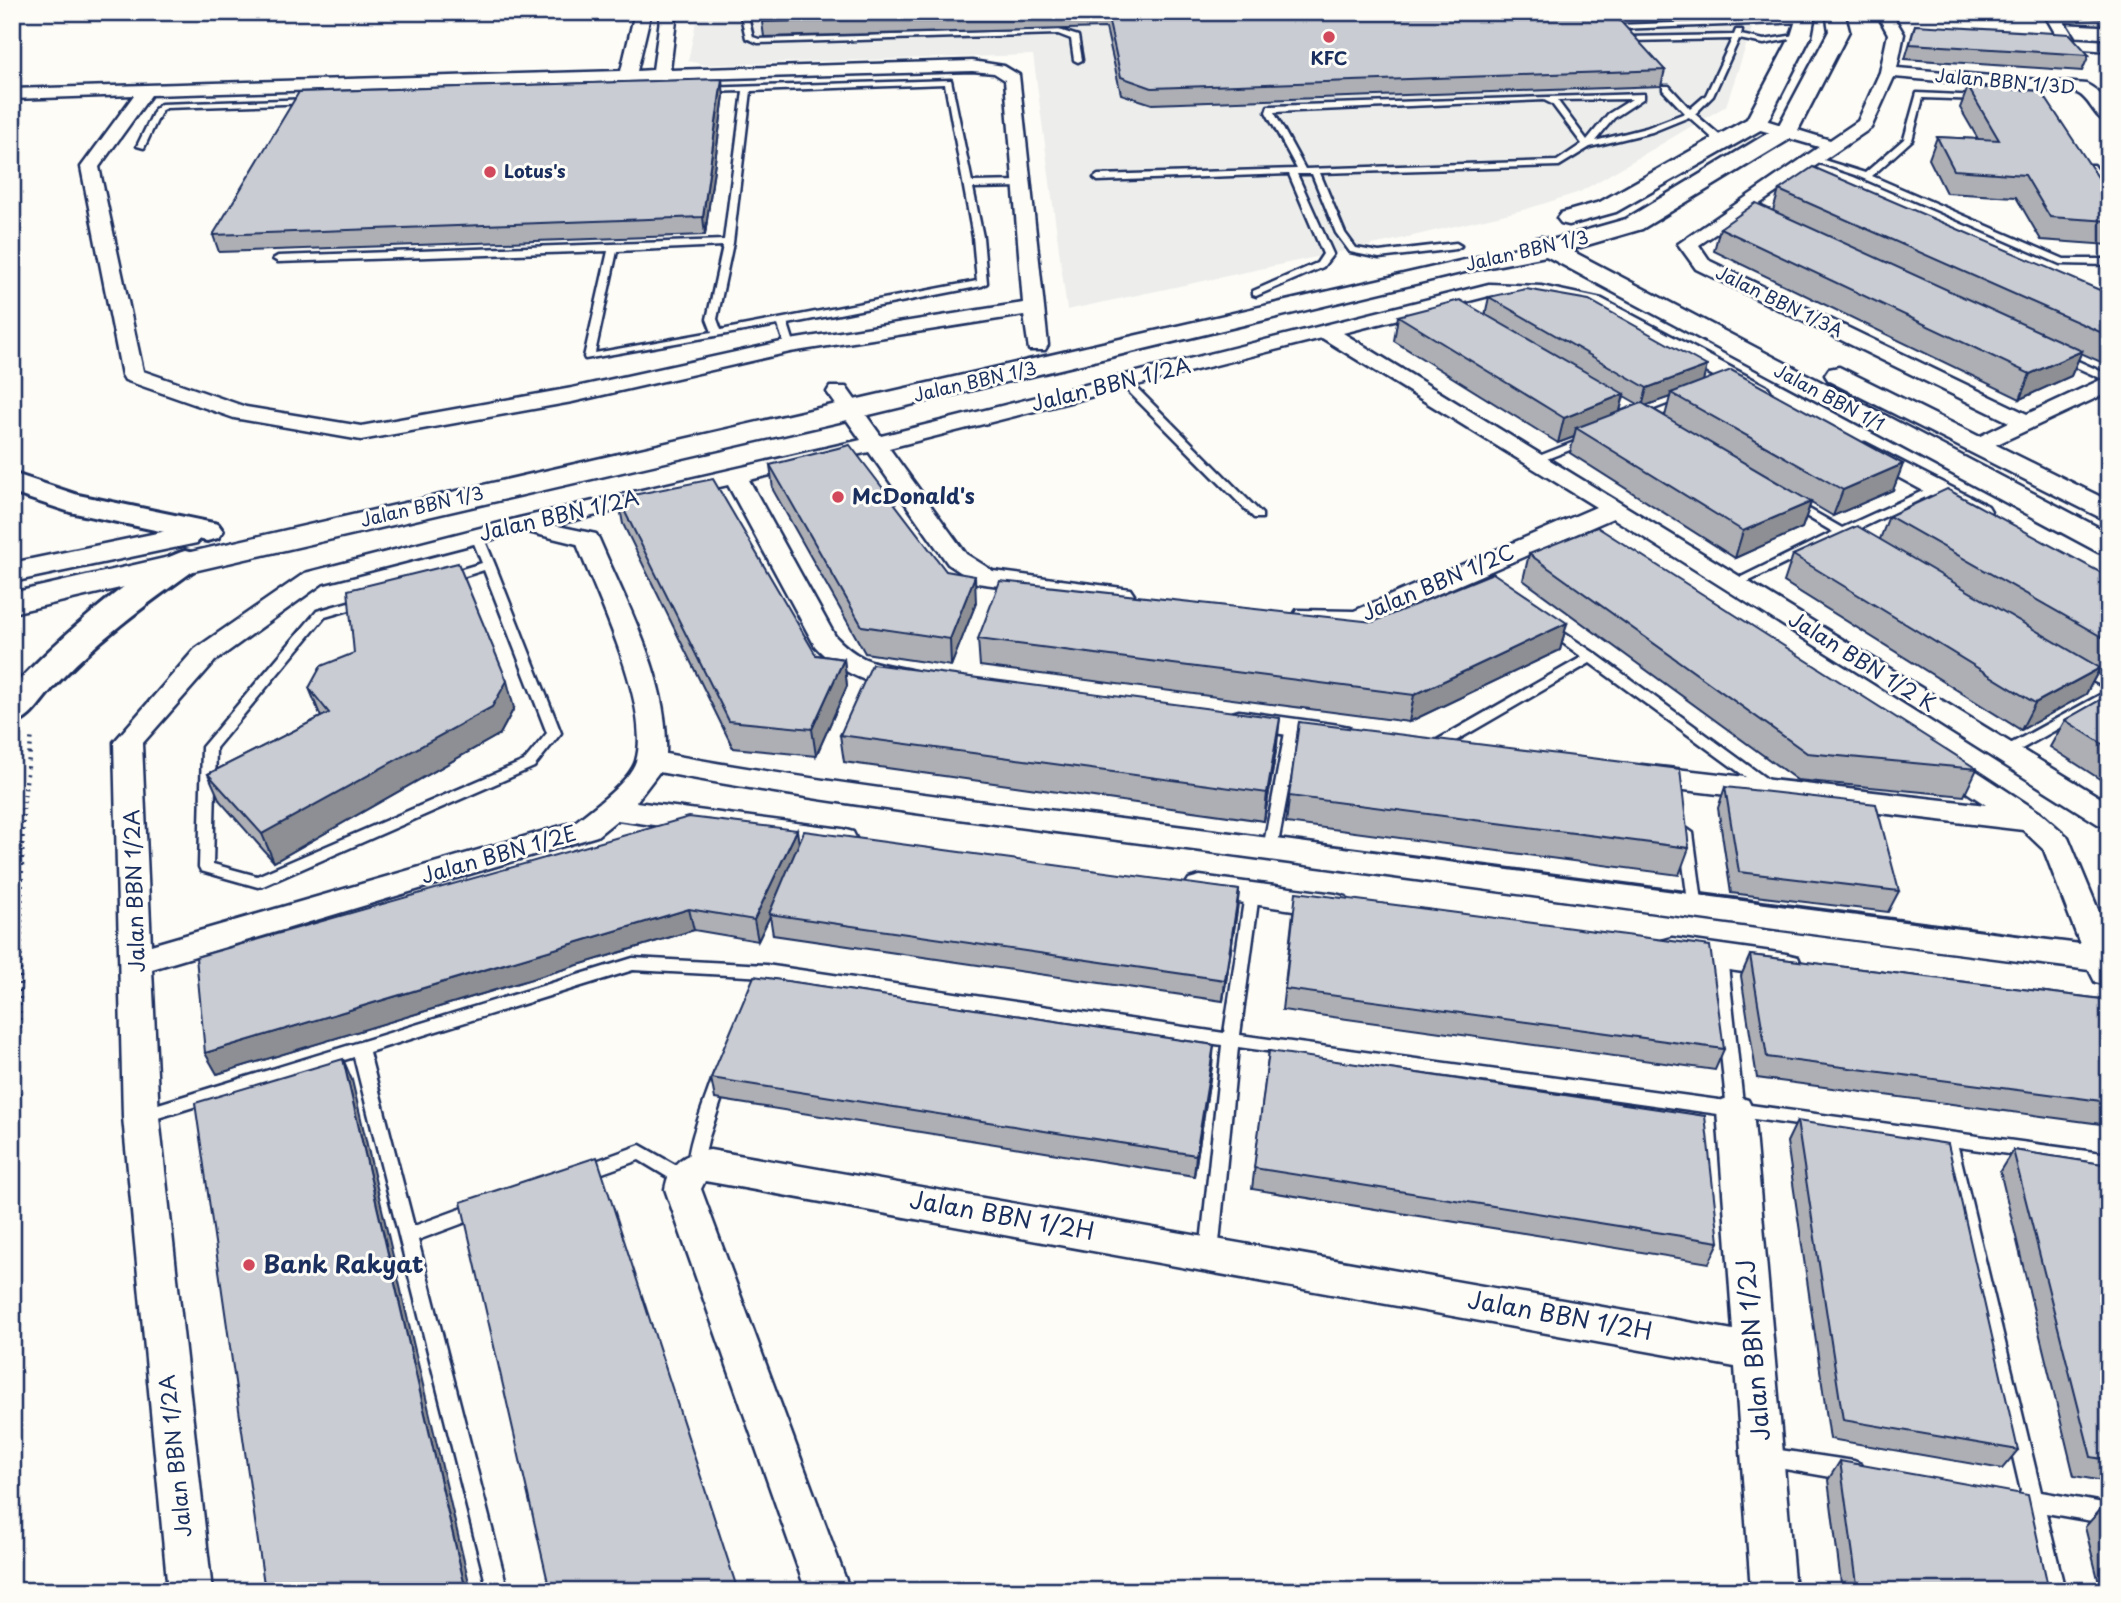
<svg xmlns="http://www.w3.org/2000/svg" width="2121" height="1603" viewBox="0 0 2121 1603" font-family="'Playpen Sans',sans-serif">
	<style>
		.built { fill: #edeeec }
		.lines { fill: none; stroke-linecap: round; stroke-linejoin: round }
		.service-casing { stroke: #1b2f5e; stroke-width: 5 }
		.minor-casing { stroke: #1b2f5e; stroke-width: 5 }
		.tertiary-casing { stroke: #1b2f5e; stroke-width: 5 }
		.secondary-casing { stroke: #1b2f5e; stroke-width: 6 }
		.path-far1 { stroke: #1b2f5e; stroke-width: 4.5; stroke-dasharray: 2 5; stroke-linecap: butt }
		.path { stroke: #1b2f5e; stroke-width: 6; stroke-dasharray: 2.5 7; stroke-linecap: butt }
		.service { fill: #fdfcf7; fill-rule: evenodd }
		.minor { fill: #fdfcf7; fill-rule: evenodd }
		.tertiary { fill: #fdfcf7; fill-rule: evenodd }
		.secondary { fill: #fdfcf7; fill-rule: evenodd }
		.wall { fill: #adafb5; stroke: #1b2f5e; stroke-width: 2; fill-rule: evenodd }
		.shaded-wall { fill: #8d8f94; stroke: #1b2f5e; stroke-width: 2 }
		.building { fill: #c9ccd3; stroke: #1b2f5e; stroke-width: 2 }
		.poi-dot { fill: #d1495b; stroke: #fdfcf7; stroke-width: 2.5 }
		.labels { text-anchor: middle; stroke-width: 6; stroke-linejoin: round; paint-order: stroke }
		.far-poi-label { font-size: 18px; font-weight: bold; fill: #1b2f5e; stroke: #fdfcf7 }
		.far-street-label { font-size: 18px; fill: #1b2f5e; stroke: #fdfcf7 }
		.street-label { font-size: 21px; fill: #1b2f5e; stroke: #fdfcf7 }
		.poi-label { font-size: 21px; font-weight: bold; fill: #1b2f5e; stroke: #fdfcf7; text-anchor: start }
		.near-street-label { font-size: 24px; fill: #1b2f5e; stroke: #fdfcf7 }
		.near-poi-label { font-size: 24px; font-weight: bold; fill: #1b2f5e; stroke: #fdfcf7; text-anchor: start }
	</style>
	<rect width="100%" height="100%" fill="#fdfcf7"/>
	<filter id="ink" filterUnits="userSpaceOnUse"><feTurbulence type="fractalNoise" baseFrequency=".0143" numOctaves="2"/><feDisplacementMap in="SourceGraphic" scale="14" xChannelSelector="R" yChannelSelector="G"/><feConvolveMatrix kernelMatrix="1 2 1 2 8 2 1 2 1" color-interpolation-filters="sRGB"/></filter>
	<g filter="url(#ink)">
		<polygon class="built" points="698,12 1352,12 1355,20 1757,13 1726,106 1580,192 1527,209 1396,240 1067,310 1033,55 705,65 688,61"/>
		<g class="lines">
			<defs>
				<g id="service">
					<polygon points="740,12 747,12 753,37 759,39 1059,30 1078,36 1082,60 1078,62 1074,60 1071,39 1058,34 758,43 746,38"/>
					<polygon points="2054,17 2109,20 2109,24 2051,21"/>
					<polygon points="1808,18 1805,22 1618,29 1614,27 1618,25"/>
					<path d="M 1736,30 L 1742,30 L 1741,35 L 1764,40 L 1801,34 L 1805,36 L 1764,44 L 1739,39 L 1713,96 L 1695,114 L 1725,140 L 1725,144 L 1719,144 L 1689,117 L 1652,132 L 1590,147 L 1559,166 L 1320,173 L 1345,233 L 1356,248 L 1379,252 L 1456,243 L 1461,246 L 1456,249 L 1379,258 L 1350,252 L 1336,233 L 1312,174 L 1297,174 L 1333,254 L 1323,267 L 1256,296 L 1253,295 L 1253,291 L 1317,263 L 1323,254 L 1289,174 L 1098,181 L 1094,178 L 1098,175 L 1297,169 L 1266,112 L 1268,106 L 1271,106 L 1644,94 L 1644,98 L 1614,118 L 1595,141 L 1646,128 L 1685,113 L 1663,90 L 1663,86 L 1669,86 L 1690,109 L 1706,95 L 1732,39 L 1629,41 L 1625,39 L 1626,37 L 1734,35 ZM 1632,99 L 1608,114 L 1587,140 L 1557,100 ZM 1544,100 L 1552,104 L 1582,144 L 1557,161 L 1305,169 L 1274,112 Z"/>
					<path d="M 951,80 L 972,182 L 1022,181 L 1026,184 L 1022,187 L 973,188 L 983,237 L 987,283 L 982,286 L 788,324 L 795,346 L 794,348 L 785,346 L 778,325 L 585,359 L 584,357 L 608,251 L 278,262 L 273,259 L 278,256 L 724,240 L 743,91 L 706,92 L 702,90 L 703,88 ZM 945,84 L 973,237 L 977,281 L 721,330 L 717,319 L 733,243 L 751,91 ZM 723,246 L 707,319 L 712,332 L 595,353 L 617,251 Z"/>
					<polygon points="1917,93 1981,96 1985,98 1981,100 1923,98 1912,140 1872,176 2064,259 2109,259 2109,265 2060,264 1855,175 1810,160 1814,157 1865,173 1904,139"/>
					<polygon points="312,99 316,101 315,103 166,108 162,110 144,148 137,146 155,109 161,104"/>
					<polygon points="2088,165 2094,165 2109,186 2109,196 2106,195 2087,167"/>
					<polygon points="2060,353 2109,375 2109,382 2056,358 2056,354"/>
					<polygon points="1124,378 1128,379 1262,514 1262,518 1254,518 1120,383 1120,379"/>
					<polygon points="1684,400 1689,403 1688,405 1644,421 1640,422 1635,419"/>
					<polygon points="1589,436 1594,439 1593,441 1539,462 1535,463 1529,460"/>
					<polygon points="1936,485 1940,486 1940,490 1851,533 1862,540 1862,544 1854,544 1841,537 1739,586 1735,587 1729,583 1833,532 1787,505 1787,501 1795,501 1842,528"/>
					<polygon points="477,532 483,536 495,565 561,733 534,767 263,886 258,887 201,871 199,867 202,747 317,611 366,597 372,601 370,604 325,617 216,748 213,864 257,876 524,761 547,733 484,570 446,582 440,578 442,575 482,563 471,536"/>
					<polygon points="1549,623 1596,654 1775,785 1777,788 1775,791 1765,791 1590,663 1440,750 1430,750 1428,747 1430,744 1582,657 1545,630 1543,627 1545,624"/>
					<polygon points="2079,665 2109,680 2109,689 2074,672 2073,669 2074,666"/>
					<polygon points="2109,690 2109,700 2011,755 2001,755 1999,752 2001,749"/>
					<polygon points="1293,723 1300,727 1277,849 1270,854 1263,849 1286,727"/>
					<polygon points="1686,828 1693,833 1703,909 1701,913 1691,913 1689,909 1679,833"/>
					<polygon points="1252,889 1257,890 1259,894 1240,1035 1726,1101 1711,956 1714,952 1724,952 1727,956 1743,1104 2109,1154 2109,1168 1958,1147 2041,1492 2109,1504 2109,1524 2046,1513 2065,1591 2045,1591 2025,1509 2019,1506 2016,1499 2021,1491 1940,1145 1238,1047 1218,1253 1215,1259 1209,1261 1203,1259 1200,1253 1222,1045 766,977 633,970 369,1052 414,1226 482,1201 488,1204 491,1209 488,1214 418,1240 508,1591 488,1591 354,1057 142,1123 136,1121 134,1116 136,1111 142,1109 633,958 766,965 1224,1033 1245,894 1247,890"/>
					<path d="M 721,1070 L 727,1072 L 729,1077 L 708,1140 L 701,1172 L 695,1174 L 689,1172 C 682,1156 707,1096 713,1077 L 715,1072 Z"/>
					<polygon points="640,1145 691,1174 694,1179 691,1184 685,1186 679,1184 639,1160 583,1180 577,1178 574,1173 577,1168"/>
					<polygon points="1767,1448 1854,1461 1861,1464 1864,1471 1861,1478 1854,1481 1767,1466 1760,1464 1757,1457 1760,1450"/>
				</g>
				<g id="minor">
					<path d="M 635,12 L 651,12 L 637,71 L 653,70 L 661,12 L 677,12 L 670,70 L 972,61 L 1004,66 L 1019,75 L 1048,345 L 1045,350 L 1029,350 L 1024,315 L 790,352 L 572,402 L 361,440 L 234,418 L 125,380 L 122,375 L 81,167 L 134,95 L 12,99 L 12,89 L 621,71 ZM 972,71 L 994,73 L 1005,80 L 1023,303 L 790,340 L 572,388 L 361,426 L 246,407 L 143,371 L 99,167 L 151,95 Z"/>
					<path d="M 1876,12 L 1891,12 L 1904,34 L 1897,68 L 2086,84 C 2103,92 2109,105 2109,123 C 2094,119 2091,99 2077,93 L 1894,77 L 1871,128 L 1699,245 L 1710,261 L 2027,414 L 2109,376 L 2109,392 L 1978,453 L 1970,451 L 1966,446 L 1970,441 L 2009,422 L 1696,269 L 1678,244 L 1819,147 L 1750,127 L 1747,123 L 1750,119 L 1762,119 L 1830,140 L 1858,121 L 1880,72 L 1888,34 Z"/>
					<polygon points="2043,12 2058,12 2075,39 2109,41 2109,51 2033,45 2033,39 2058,38"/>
					<path d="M 1489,284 L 1541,286 L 1602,299 L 1768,387 L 1771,392 L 1768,397 L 1752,397 L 1589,308 L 1541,298 L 1489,296 L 1343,333 L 2109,803 L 2109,827 L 2098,824 L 1613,518 L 1366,625 L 1357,627 L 1297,622 L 1293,616 L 1297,610 L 1354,611 L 1596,507 L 1322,338 L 889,448 L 966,554 L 993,571 L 1130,589 L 1134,595 L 1130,601 L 1121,603 L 977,583 L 948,564 L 869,452 L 749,480 L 835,636 C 864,667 881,662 919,672 L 923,678 L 919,684 C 881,694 840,673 815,646 L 728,485 L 553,525 L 596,534 L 599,539 C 628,607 669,679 666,754 C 866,791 1068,811 1269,838 C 1539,874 1809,911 2080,944 L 2044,850 L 2023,830 L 1642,785 L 1632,782 L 1627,775 L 1632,768 L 1642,765 L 1986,805 L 1926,765 L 1922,758 L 1926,751 L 1936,748 L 1946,751 L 2042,814 L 2068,837 L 2109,936 L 2109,985 L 2095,982 L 2089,970 C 1816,936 1543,897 1269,860 C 1066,832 861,810 659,772 L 636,802 L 842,829 L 853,832 L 857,840 L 853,848 L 842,851 L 617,820 L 597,836 L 152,969 L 159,1117 L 212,1591 L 168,1591 L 123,1117 L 114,742 L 195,649 L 305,573 L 519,518 L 861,440 L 827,392 L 830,387 L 846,387 L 881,436 ZM 524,531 L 577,544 C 597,596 652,707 636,761 C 630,781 592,809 575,822 L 151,945 L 142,744 L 215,661 L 323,583 Z"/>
					<polygon points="1865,443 1988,506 1991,511 1988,516 1970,516 1857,455 1853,450 1857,445"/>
					<polygon points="1239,711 1339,725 1349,727 1353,734 1349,741 1339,743 1229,726 1225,720 1229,714"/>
					<polygon points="1200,876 1335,894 1346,897 1351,905 1346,913 1335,916 1189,895 1184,887 1189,879"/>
					<polygon points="1672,938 1786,954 1798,957 1802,966 1798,975 1786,978 1672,962 1661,959 1656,950 1661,941"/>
					<path d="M 1735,1096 L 1748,1100 L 1753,1110 L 1795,1591 L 1751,1591 L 1735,1367 L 705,1181 L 701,1189 L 850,1591 L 806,1591 L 665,1189 C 670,1162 684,1153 710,1150 L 1733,1330 L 1717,1110 L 1722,1100 Z"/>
				</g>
				<g id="tertiary">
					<polygon points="1792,12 1810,12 1814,20 1811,36 1764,128 1616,212 1569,225 1561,223 1557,218 1561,213 1600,202 1747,119 1791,36 1796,20"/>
					<polygon points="1826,12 1844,12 1849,31 1795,136 1642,229 1570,250 2109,533 2109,554 2098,552 1546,256 1469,271 852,419 12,613 12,593 1530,245 1533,239 1541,237 1552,240 1626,219 1778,127 1829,31"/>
					<polygon points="1839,367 2109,501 2109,522 1829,381 1825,375 1829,369"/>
					<polygon points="186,527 197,529 201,536 197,543 12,582 12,563"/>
				</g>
				<g id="secondary">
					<polygon points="12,473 78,495 218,524 223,531 218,538 207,541 70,512 12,493"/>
					<path d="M 185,551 L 197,554 L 201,561 L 197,568 C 145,605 94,642 51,690 C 39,703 31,720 12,725 L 12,689 C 41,654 143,562 185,551 Z"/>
				</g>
			</defs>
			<use href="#service" class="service-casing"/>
			<use href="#minor" class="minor-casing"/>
			<use href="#tertiary" class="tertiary-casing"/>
			<use href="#secondary" class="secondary-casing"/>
			<polyline class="path-far1" points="19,1027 23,806 32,734"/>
			<polyline class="path" points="12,1446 19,1025"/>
			<use href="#service" class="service"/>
			<use href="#minor" class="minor"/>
			<use href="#tertiary" class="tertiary"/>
			<use href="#secondary" class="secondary"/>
		</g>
		<g class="wall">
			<polygon points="764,12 1337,12 1665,70 1661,86 1152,104 1121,94 1106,28 764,37 762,22"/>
			<polygon points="1915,25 2089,55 2082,71 1905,59"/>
			<polygon points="1968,87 2109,194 2109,245 2041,240 2016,197 1946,193 1929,159 1937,137 1978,139 1960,108"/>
			<polygon points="724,95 705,235 219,252 213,235"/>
			<polygon points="1779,190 2109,294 2109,360 2103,363 2081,353 2071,376 2020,399 1714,251 1720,228 1773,211"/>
			<path d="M 1489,297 L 1703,381 L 1903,464 L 1893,490 L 1833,516 L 1811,503 L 1802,528 L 1735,558 L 1570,453 L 1574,437 L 1558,443 L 1394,341 L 1398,316 L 1485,315 ZM 1624,396 L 1638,404 L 1620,411 ZM 1670,397 L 1665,416 L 1646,405 Z"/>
			<polygon points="770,465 946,571 976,603 951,666 865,653 773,490"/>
			<polygon points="618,498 816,655 844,659 847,686 816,756 733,748 623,524"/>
			<polygon points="1889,516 2109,577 2109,676 2099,670 2086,694 2021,730 1784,582 1793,555 1880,539"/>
			<polygon points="1529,554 1977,769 1964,796 1797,780 1523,580"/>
			<polygon points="1373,622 1567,623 1560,650 1409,722 980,666 978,639"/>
			<polygon points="309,688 514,708 500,734 274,862 220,801 208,774 321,717"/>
			<polygon points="2109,695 2109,785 2050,747 2065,720"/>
			<polygon points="1299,722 1689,848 1679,875 1286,823"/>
			<polygon points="840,735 1277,745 1264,821 844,762"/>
			<polygon points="1725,787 1899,891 1888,912 1731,893 1718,808"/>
			<polygon points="799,844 1239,890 1237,911 1223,1001 773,935 770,916 758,941 694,930 217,1074"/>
			<polygon points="1293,913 1724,1049 1715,1070 1282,1010"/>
			<polygon points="1750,955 2109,1000 2109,1125 1757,1078 1741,976"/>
			<polygon points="1269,1051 1719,1242 1709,1263 1252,1189"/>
			<polygon points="1212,1066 1194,1176 715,1099 711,1078"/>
			<polygon points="1797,1121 2018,1450 2002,1469 1830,1439 1787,1142"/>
			<polygon points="2013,1150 2109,1165 2109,1482 2074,1476 2000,1171"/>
			<polygon points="1840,1461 2049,1591 1842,1591 1828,1480"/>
			<polygon points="2102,1508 2109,1510 2109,1591 2101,1591 2085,1527"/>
		</g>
		<g class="shaded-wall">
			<polygon points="722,79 724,95 705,235 703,217"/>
			<polygon points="2109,349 2109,360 2103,363"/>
			<polygon points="2082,351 2071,376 2020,399 2030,374"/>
			<polygon points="1707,366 1702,385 1671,393 1670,397 1642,407 1647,388"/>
			<polygon points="1624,394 1618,419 1576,428 1574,437 1558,443 1564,418"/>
			<polygon points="1903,464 1893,490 1833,516 1843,490"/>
			<polygon points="1811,502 1802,528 1735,558 1743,531"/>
			<polygon points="975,576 976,603 951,666 950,639"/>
			<polygon points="1567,623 1560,650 1409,722 1414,695"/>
			<polygon points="844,659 847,686 816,756 812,729"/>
			<polygon points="2100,668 2086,694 2021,730 2035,703"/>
			<polygon points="507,681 514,708 500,734 274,862 262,834"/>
			<polygon points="1280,718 1277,745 1264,821 1267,793"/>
			<polygon points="797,830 800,851 769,914 770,916 758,941 754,920"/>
			<polygon points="1239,890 1237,911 1223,1001 1225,980"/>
			<polygon points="689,909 694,930 217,1074 205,1053"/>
			<polygon points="1214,1045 1212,1066 1194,1176 1196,1155"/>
			<polygon points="343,1059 352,1080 471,1591 466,1591"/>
		</g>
		<g class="building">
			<polygon points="764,12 1612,12 1665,70 1152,88 1121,77 1107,13 762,22"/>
			<polygon points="1915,25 2070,34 2089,55 1910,44"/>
			<polygon points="722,79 703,217 213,235 299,92"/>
			<polygon points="1968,87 2041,91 2109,194 2109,221 2050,217 2025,175 1954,170 1937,137 1999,140"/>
			<polygon points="1813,167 2109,294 2109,336 1779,190"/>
			<polygon points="1756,203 2082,351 2030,374 1720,228"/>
			<polygon points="1526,289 1589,300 1707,366 1647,388 1489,297"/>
			<polygon points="1460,300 1624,394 1564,418 1398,316"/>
			<polygon points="1731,370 1903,464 1843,490 1671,393"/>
			<polygon points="1642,403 1811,502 1743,531 1576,428"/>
			<polygon points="850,445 946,571 975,576 950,639 862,626 770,465"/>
			<polygon points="713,479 816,655 844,659 812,729 729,721 618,498"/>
			<polygon points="1947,489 2109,577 2109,641 1889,516"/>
			<polygon points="1857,526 2100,668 2035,703 1793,555"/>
			<polygon points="1597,527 1977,769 1807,753 1529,554"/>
			<polygon points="458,563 507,681 492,707 262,834 208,774 329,713 309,688 321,666 354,653 348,590"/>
			<polygon points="1493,573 1567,623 1414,695 978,639 1000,581 1373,622"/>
			<polygon points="872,664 1280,718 1267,793 840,735"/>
			<polygon points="2109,695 2109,748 2065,720"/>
			<polygon points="1299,722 1680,769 1689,848 1289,796"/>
			<polygon points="1725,787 1876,804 1899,891 1739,872"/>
			<polygon points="689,817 797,830 754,920 689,909 205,1053 196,957"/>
			<polygon points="804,831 1239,890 1225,980 769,914"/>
			<polygon points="1296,892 1710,946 1724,1049 1285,989"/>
			<polygon points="1750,955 2109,1000 2109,1102 1767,1057"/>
			<polygon points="754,976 1214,1045 1196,1155 711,1078"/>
			<polygon points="1269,1051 1705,1116 1719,1242 1254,1168"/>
			<polygon points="343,1059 466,1591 265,1591 195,1103"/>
			<polygon points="1797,1121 1948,1144 2018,1450 1843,1420"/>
			<polygon points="2013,1150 2109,1165 2109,1460 2091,1457"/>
			<polygon points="597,1157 738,1591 550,1591 461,1202"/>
			<polygon points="1840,1461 2028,1495 2049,1591 1858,1591"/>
			<polygon points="2102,1508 2109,1510 2109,1534"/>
		</g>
	</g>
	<g class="poi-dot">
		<circle cx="1329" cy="37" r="7"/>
		<circle cx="490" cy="172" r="7"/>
		<circle cx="838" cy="497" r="7"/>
		<circle cx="249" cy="1265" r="7"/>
	</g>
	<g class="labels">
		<g class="far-poi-label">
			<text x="1329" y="65">KFC</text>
			<text x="504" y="178" text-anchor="start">Lotus's</text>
		</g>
		<g class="far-street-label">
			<text transform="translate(2005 82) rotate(5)" y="6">Jalan BBN 1/3D</text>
			<text transform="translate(1527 251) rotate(-13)" y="6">Jalan BBN 1/3</text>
			<text transform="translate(1779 302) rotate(26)" y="6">Jalan BBN 1/3A</text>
			<text transform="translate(975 382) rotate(-13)" y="6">Jalan BBN 1/3</text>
			<text transform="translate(1829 398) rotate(28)" y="6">Jalan BBN 1/1</text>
			<text transform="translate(422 507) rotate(-13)" y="6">Jalan BBN 1/3</text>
		</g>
		<g class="street-label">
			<text transform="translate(1111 385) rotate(-14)" y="7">Jalan BBN 1/2A</text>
			<text transform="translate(559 516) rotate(-13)" y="7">Jalan BBN 1/2A</text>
			<text transform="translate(1438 583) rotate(-23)" y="7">Jalan BBN 1/2C</text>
			<text transform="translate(1862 662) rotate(32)" y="7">Jalan BBN 1/2 K</text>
			<text transform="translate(499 855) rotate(-16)" y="7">Jalan BBN 1/2E</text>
			<text transform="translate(135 891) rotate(-92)" y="7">Jalan BBN 1/2A</text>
			<text transform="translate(176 1456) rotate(-96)" y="7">Jalan BBN 1/2A</text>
		</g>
		<g class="poi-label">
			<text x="852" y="504">McDonald's</text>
		</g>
		<g class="near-street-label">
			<text transform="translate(1002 1216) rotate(10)" y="8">Jalan BBN 1/2H</text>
			<text transform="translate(1560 1316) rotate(10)" y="8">Jalan BBN 1/2H</text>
			<text transform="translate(1754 1350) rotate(-95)" y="8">Jalan BBN 1/2J</text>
		</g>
		<g class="near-poi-label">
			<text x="263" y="1273">Bank Rakyat</text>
		</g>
	</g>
	<rect width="2121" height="1603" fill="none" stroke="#fdfcf7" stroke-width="42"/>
	<rect x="21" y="21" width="2079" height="1561" fill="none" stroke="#1b2f5e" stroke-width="2.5" filter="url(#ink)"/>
</svg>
